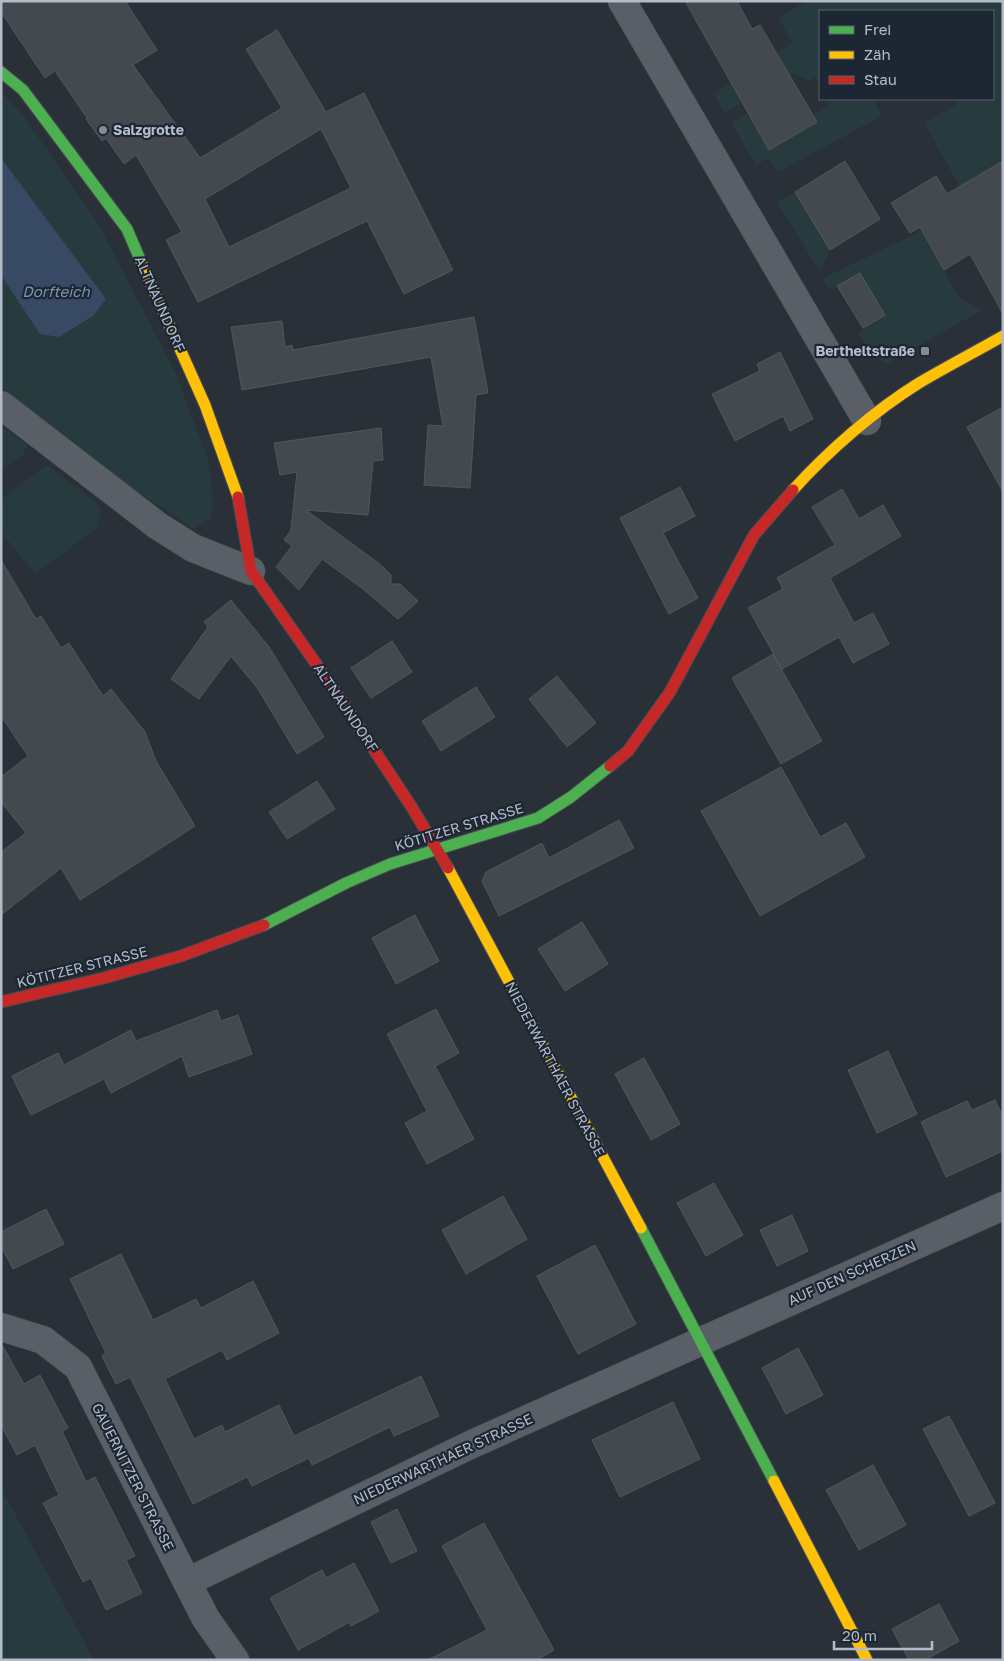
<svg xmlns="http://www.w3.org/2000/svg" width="1004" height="1661" viewBox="0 0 1004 1661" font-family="'Golos Text',sans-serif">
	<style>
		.green { fill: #273a3e }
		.water { fill: #384963 }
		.building { fill: #444950; stroke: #52575f; fill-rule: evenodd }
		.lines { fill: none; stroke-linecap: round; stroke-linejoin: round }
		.street-casing { stroke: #484c53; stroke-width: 29 }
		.fast-casing { stroke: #484c53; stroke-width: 13 }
		.slow-casing { stroke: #484c53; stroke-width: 13 }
		.jam-casing { stroke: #484c53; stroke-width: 13 }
		.street { stroke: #5a5e66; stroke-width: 28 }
		.fast { stroke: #4caf50; stroke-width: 11 }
		.slow { stroke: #ffc107; stroke-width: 11 }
		.jam { stroke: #c62828; stroke-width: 11 }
		.poi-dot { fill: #848b96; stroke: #1d2633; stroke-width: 2 }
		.labels { text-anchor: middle; stroke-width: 4.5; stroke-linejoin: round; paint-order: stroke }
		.poi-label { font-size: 14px; font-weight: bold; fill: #b4bcc9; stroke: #1d2633; text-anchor: start }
		.street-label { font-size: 14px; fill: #b4bcc9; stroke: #1d2633 }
		.water-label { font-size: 15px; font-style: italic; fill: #7c92b1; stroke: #1d2633 }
	</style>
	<rect width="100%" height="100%" fill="#2a3038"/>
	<g class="green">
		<polygon points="807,1 1003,1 1003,161 972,179 963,192 924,123 957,104 954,99 993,99 993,11 820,11 820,85 815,77 809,81 793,73 725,113 713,93 731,83 735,90 782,62 777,53 793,43 778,18"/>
		<polygon points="1,92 23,115 99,225 175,372 209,463 213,506 210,519 194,529 100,467 1,387"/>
		<polygon points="828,99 873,99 882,116 778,172 768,158 756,165 731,123 747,113 769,150 816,121 813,115 831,104"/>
		<polygon points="795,192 830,250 820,272 777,202"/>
		<polygon points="940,222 927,240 959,298 982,310 886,364 869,353 859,334 863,328 885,315 860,273 829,290 823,278"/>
		<polygon points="1,426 28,445 22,456 1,470"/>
		<polygon points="47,465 96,502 101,511 97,528 35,574 1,532 1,499"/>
		<polygon points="1,1488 94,1660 1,1660"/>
	</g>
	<polygon class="water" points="1,158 106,299 93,316 59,337 40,334 1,275"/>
	<g class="building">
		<path d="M 1,1 L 125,1 L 157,50 L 133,65 L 200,158 L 282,108 L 246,49 L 277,30 L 326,112 L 364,93 L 453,270 L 404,294 L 367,221 L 198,302 L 166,240 L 182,232 L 136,155 L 124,164 L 106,138 L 102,141 L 86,119 L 87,118 L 55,71 L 45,78 L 1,12 ZM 321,129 L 351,188 L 229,247 L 205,199 Z"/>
		<polygon points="685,1 737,1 752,29 760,25 817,122 769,150"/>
		<polygon points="845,161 880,219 830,250 795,192"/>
		<polygon points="1003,161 1003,314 970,254 944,270 920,227 910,233 891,203 936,176 947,194"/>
		<polygon points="860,273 885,315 863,328 837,286"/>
		<polygon points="474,317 488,393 476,395 470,488 424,485 428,425 443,426 431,357 242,390 231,327 282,321 285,347 292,345 293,350"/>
		<polygon points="780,352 813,419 790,431 783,416 735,441 712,394 760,371 757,364"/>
		<polygon points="1003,407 1003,492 967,427"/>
		<polygon points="381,428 383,460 373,461 368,515 306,510 381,565 391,575 391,584 400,584 418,601 398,619 363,589 322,559 299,590 276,567 292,546 284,540 291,530 297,472 280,475 274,443"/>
		<polygon points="680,487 695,516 663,533 698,598 669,614 620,518"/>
		<polygon points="842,489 859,519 883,505 901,536 830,578 854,623 873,613 889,644 853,663 839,637 782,669 748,608 783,589 777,578 835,545 812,507"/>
		<polygon points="1,560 36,619 41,616 61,648 69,643 103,696 111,689 145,732 156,761 195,826 80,900 61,868 1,915 1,852 26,833 1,802 1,777 28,756 1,716"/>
		<polygon points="231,600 269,647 324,737 297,754 258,689 231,656 199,699 171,679 208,627 204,622"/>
		<polygon points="392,641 412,672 371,698 351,668"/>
		<polygon points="773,654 822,741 781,764 732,678"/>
		<polygon points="557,676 596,723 567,747 529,699"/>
		<polygon points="476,687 495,717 441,751 422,721"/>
		<polygon points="781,767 820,837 846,823 865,857 760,916 701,811"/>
		<polygon points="317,781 335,809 287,839 269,812"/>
		<polygon points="619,820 634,848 499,916 482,881 486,872 542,843 549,858"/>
		<polygon points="415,915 439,961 396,984 372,938"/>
		<polygon points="582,922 608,964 565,991 538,949"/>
		<polygon points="436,1009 459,1053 435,1066 474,1139 427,1164 405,1123 427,1111 387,1034"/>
		<polygon points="217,1010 221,1021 238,1015 252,1054 189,1077 182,1056 111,1093 104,1079 31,1115 12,1076 58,1053 64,1065 131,1030 136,1041"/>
		<polygon points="888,1051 917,1114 877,1133 848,1070"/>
		<polygon points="644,1058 680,1124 651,1140 615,1074"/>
		<polygon points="995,1100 1003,1117 1003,1151 946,1177 921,1122 967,1101 972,1110"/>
		<polygon points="714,1183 743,1235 706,1256 677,1203"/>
		<polygon points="503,1196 527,1239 466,1274 442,1230"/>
		<polygon points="46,1209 64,1244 13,1269 1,1246 1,1232"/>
		<polygon points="792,1215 808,1251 777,1266 760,1230"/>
		<polygon points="595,1245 636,1324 578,1354 537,1276"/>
		<polygon points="121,1254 153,1320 196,1299 201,1308 253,1281 279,1333 227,1360 222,1350 165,1379 194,1439 222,1425 225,1432 279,1405 294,1436 421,1376 439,1416 394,1436 390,1427 312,1465 309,1458 252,1486 247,1477 193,1504 130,1377 116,1384 102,1356 106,1353 70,1279"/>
		<polygon points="1,1343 24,1384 40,1375 68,1428 62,1431 86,1482 95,1477 135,1556 126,1560 142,1593 106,1610 91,1578 83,1582 43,1503 59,1495 35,1445 17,1455 1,1425"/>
		<polygon points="798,1348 823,1395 786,1414 762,1368"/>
		<polygon points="673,1402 700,1459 620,1497 592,1440"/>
		<polygon points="949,1416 995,1503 969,1516 923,1429"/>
		<polygon points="873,1465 906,1525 859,1550 826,1490"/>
		<polygon points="397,1509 417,1551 391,1563 371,1522"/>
		<polygon points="484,1523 554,1650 537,1660 428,1660 487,1630 442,1546"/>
		<polygon points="354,1563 379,1611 351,1626 350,1622 298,1650 270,1598 322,1570 326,1578"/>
		<polygon points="939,1604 959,1641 925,1660 909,1660 892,1629"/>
	</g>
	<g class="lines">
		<defs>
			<g id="street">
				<polyline points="622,1 867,421"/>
				<polyline points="1,405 158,526 193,548 251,571"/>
				<polyline points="1,1327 43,1340 78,1367 187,1582 206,1619 235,1660"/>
				<polyline points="187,1582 470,1445 1003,1206"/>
			</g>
			<g id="fast">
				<polyline points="1,72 23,90 127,229 142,264"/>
				<polyline points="264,925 346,883 390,864 538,818 571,797 610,766"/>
				<polyline points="641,1228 774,1481"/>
			</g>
			<g id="slow">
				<polyline points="142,264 205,405 238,497"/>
				<path d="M 793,490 C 828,451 874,411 919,383 C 946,367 975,352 1003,336"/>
				<polyline points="448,868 641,1228"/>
				<polyline points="774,1481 867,1660"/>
			</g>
			<g id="jam">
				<polyline points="238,497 251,571 338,695 411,806 448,868"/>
				<polyline points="610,766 628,751 670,692 754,535 793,490"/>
				<polyline points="1,1002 104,978 181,956 264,925"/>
			</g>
		</defs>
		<use href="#street" class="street-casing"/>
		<use href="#fast" class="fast-casing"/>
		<use href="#slow" class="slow-casing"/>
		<use href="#jam" class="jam-casing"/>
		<use href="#street" class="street"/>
		<use href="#fast" class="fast"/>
		<use href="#slow" class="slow"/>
		<use href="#jam" class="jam"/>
	</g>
	<g class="poi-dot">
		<circle cx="103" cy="130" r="5"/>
		<rect x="920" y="346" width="10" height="10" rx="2.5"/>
	</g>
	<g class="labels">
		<g class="poi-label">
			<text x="113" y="135">Salzgrotte</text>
			<text x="915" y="356" text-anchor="end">Bertheltstraße</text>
		</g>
		<g class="street-label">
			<text transform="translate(160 304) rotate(66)" y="5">ALTNAUNDORF</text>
			<text transform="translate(346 708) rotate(56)" y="5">ALTNAUNDORF</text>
			<text transform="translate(459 827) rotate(-17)" y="5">KÖTITZER STRASSE</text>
			<text transform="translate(82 967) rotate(-14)" y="5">KÖTITZER STRASSE</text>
			<text transform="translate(555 1069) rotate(62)" y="5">NIEDERWARTHAER STRASSE</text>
			<text transform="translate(852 1273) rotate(-24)" y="5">AUF DEN SCHERZEN</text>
			<text transform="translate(443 1459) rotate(-25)" y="5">NIEDERWARTHAER STRASSE</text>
			<text transform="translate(133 1477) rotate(63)" y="5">GAUERNITZER STRASSE</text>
		</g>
		<g class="water-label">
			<text x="56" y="297">Dorfteich</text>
		</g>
	</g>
	<rect width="1004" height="1661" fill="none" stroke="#b4bcc9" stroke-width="5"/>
	<rect x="819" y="10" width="175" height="90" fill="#1d2633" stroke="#59626f"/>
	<rect x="829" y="26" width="25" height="8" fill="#4caf50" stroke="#59626f"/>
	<text x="864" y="35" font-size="15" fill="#b4bcc9">Frei</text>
	<rect x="829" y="51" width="25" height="8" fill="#ffc107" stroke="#59626f"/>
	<text x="864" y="60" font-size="15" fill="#b4bcc9">Zäh</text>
	<rect x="829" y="76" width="25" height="8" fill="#c62828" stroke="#59626f"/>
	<text x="864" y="85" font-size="15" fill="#b4bcc9">Stau</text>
	<path d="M834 1641v8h98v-8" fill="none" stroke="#b4bcc9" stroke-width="2.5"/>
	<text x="842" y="1641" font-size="15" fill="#b4bcc9" stroke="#1d2633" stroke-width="4" paint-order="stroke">20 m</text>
</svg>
